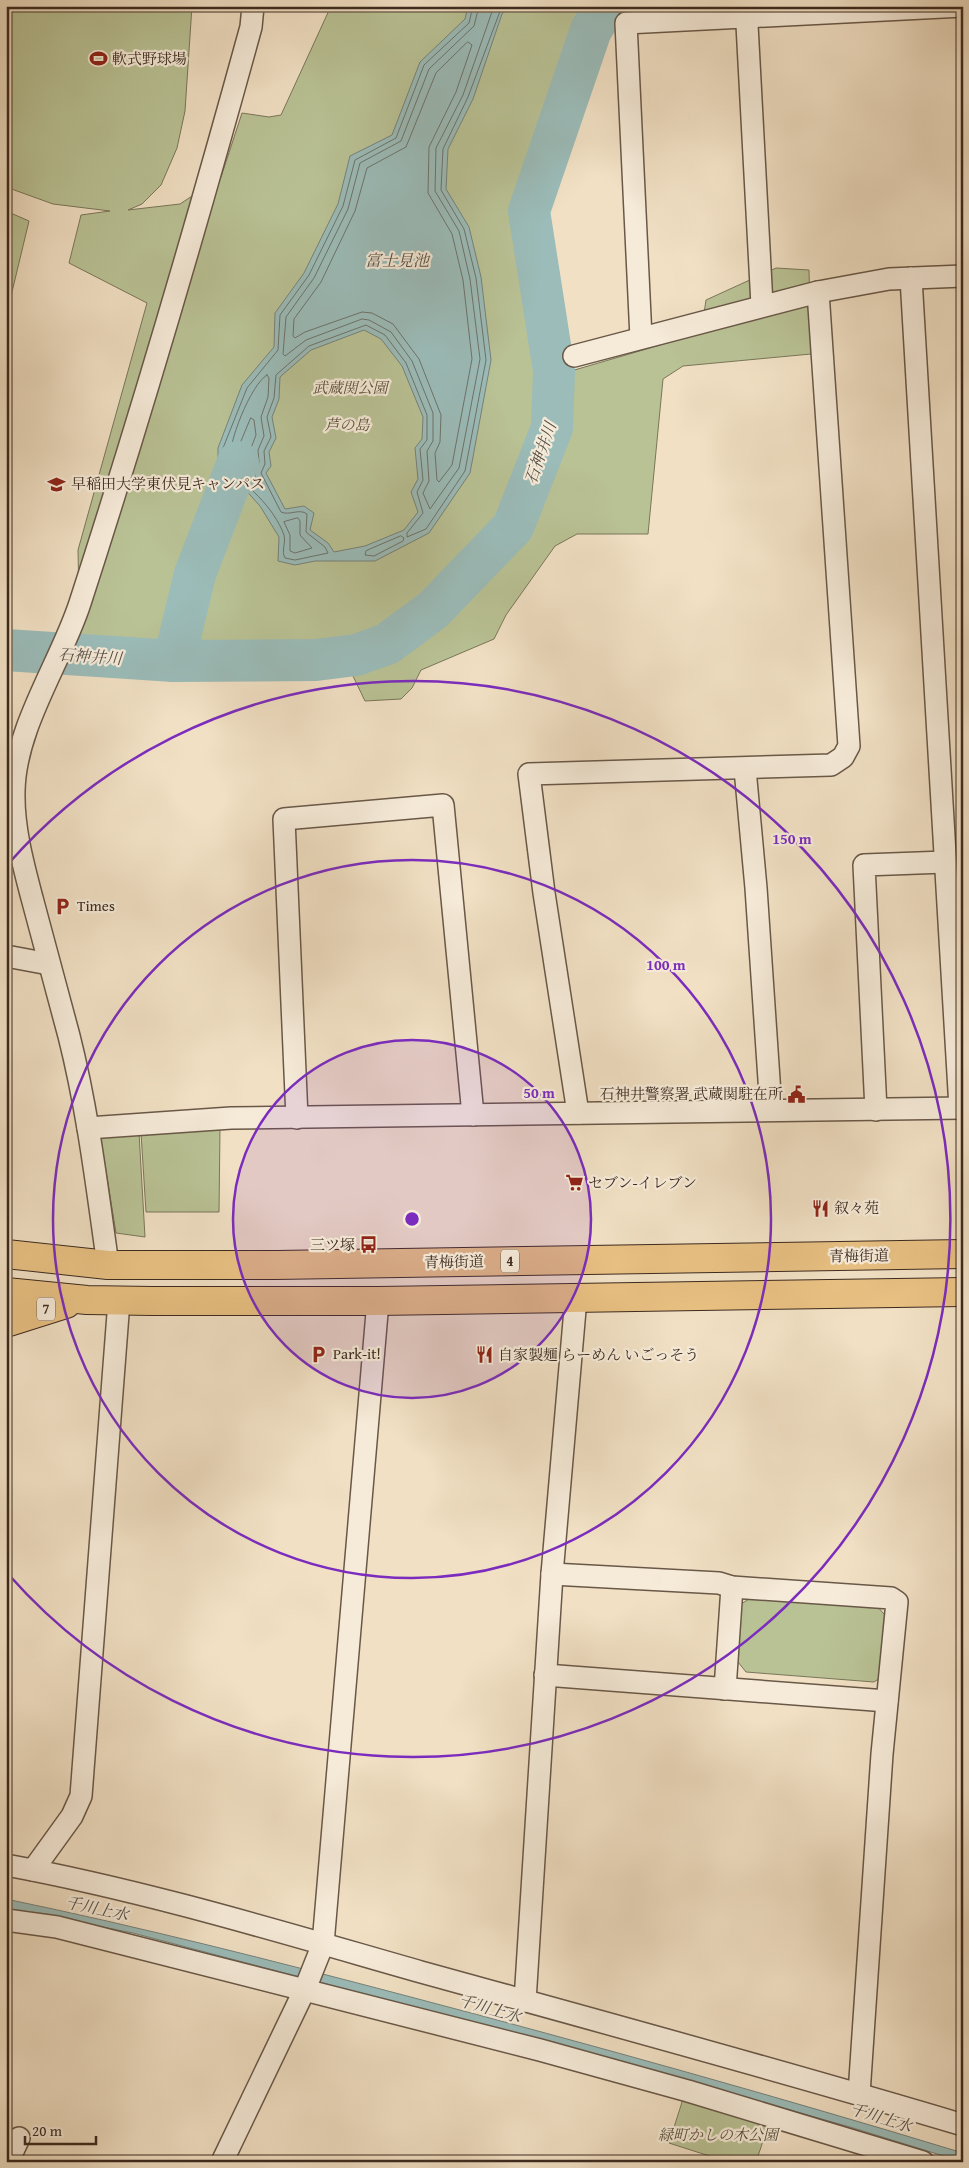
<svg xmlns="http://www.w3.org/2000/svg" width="969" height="2168" viewBox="0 0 969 2168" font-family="'Gentium Book Plus','Noto Serif JP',serif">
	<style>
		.green { fill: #b9c295; stroke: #7a765a }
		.water { fill: #9bbcb9; stroke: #75827b; fill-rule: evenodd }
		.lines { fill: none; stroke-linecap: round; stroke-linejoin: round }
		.shore { stroke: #6c736c; stroke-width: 1 }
		.river { stroke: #9bbcb9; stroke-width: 42 }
		.minor-casing { stroke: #695848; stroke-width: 24 }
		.primary-casing { stroke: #3c2a1f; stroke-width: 30 }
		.minor { stroke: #f6ebd9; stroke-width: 21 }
		.primary { stroke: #e8c082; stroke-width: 28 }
		.ring { fill: none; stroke: #7b2cbf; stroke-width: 2.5 }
		.labels { text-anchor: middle; stroke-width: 4.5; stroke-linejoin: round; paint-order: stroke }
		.shield { fill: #f6ebd9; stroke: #746457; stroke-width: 1 }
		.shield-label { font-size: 14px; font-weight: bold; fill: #3c2a1f }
		.poi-label { font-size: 15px; fill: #3c2a1f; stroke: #f6ebd9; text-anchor: start }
		.park-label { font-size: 15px; font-style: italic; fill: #5b503c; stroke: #f6ebd9 }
		.street-label { font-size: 15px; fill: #3c2a1f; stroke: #f6ebd9 }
		.water-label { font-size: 16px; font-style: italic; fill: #544e46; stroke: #f6ebd9 }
		.centre { fill: #7b2cbf; stroke: #f6ebd9; stroke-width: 2.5 }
		.ring-label { font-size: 15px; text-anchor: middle; font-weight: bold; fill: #7b2cbf; stroke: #f6ebd9; stroke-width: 4.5; stroke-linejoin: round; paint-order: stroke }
	</style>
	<rect width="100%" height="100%" fill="#f1e0c4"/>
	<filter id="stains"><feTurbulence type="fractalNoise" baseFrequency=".004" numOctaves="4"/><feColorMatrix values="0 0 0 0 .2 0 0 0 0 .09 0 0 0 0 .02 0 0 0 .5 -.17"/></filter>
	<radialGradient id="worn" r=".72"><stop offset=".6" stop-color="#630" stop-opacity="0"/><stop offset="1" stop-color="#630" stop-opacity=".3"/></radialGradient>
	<g class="green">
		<polygon points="6,6 192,6 185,111 177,148 161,185 142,204 128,210 180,204 221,177 242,113 269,117 281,115 331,6 595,6 588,15 523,204 534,313 554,376 701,333 706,300 776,268 809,270 811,354 683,366 663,379 648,534 577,534 555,546 506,615 494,639 421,670 412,688 401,699 365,701 339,647 236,650 80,646 78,550 147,303 69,263 81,215 110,211 53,204 6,187"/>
		<polygon points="6,211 29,221 6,317"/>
		<polygon points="220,1127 219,1212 146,1212 141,1133"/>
		<polygon points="139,1133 145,1237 116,1233 101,1140 105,1136"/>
		<polygon points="749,1599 827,1604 831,1601 875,1604 885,1615 880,1678 874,1682 746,1672 738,1662 741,1604"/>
		<polygon points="683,2099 768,2126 756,2162 728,2162 669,2143"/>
	</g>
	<g class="water">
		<path d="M 468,6 L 508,6 L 502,14 L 473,99 L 448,149 L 446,189 L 469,227 L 481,277 L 491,360 L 470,473 L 429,533 L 375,561 L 315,561 L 295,565 L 278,561 L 279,537 L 260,506 L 241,485 L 218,468 L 218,448 L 242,385 L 274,347 L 275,313 L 304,273 L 338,204 L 350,156 L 392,135 L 420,62 L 465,19 ZM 364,330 L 381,339 L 402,366 L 423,417 L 422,439 L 415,448 L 418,479 L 411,492 L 418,512 L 404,530 L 365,546 L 334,552 L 328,543 L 310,530 L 314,513 L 304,506 L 285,509 L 266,473 L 271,466 L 269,452 L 276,438 L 272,417 L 279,399 L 280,377 L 311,350 Z"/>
		<path d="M 6,1899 C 141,1927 274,1961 407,1996 C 593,2045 779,2097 963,2153 L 963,2162 L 850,2127 L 580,2051 L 133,1933 L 6,1908 Z"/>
	</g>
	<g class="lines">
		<g class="shore">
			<path d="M 473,6 L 469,23 L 424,65 L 396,138 L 355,160 L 343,206 L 309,275 L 280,315 L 278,350 L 247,388 L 223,448 L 223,466 C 246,483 274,507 284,535 C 286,543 281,551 285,558 L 295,560 L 328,553 L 325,547 L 306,532 L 307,514 C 299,508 290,516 281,512 L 261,473 L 265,464 L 264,451 L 271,437 L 267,417 L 274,398 L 276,375 L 309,346 L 366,325 L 385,335 L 406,363 L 427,415 L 427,440 L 420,449 L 423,480 L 417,492 L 423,513 L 407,533 L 407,537 L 426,529 L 465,471 L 486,360 L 476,278 L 464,229 L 441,190 L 443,149 L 468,97 L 502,6"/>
			<polyline points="479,6 474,26 429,69 401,141 360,163 348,209 314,278 286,317 283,354 285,356 306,340 362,319 369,320 391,332 412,361 433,413 433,441 427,451 429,481 423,493 430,509 459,468 480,359 470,279 459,231 435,191 436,148 463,95 494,6"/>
			<polygon points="468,42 472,45 456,92 429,147 428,193 452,234 463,280 472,359 452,465 439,482 437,480 435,453 440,442 441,415 419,359 393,324 372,313 362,312 305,332 295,338 293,336 294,319 321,282 355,211 367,168 406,147 436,73"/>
			<path d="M 267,375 L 269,378 L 268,397 L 261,417 L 264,436 L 258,450 L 259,462 L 255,470 L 255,478 L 253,480 L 230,463 C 227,444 251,384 267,375 Z"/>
			<polygon points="251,418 254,420 256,435 251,448 251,461 247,465 237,459 237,451"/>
			<polygon points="298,518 300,521 300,535 312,548 295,553 290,551 290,535 284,522"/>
			<polygon points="401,536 404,538 403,541 374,556 365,555 366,551"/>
		</g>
		<g class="river">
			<polyline points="6,650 174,661 316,660 356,655 387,644 433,610 513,527 552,428 554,371 529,211 591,30 606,6"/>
			<polyline points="174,661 195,574 238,462"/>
		</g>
		<defs>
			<g id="minor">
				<polyline points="746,6 762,305"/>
				<polyline points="911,278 960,1108"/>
				<polyline points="641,338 626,23 963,6"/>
				<polyline points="574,356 818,292 889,279 963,276"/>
				<polyline points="745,769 756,888 771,1109"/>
				<polyline points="6,956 49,964"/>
				<polyline points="876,1110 864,865 945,862"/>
				<polyline points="578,1113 544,893 529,774 831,765 843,757 849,746 818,292"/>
				<polyline points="297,1118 284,819 443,805 473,1115"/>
				<polyline points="88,1128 231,1118 963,1108"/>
				<path d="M 108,1265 C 97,1188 88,1111 69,1036 C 57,990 44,944 32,898 C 23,864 13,827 14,791 C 15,727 61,662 80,603 C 142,412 198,220 251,27 L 253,6"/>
				<polyline points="552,1574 719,1583 732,1587 891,1598 897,1602 882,1754 859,2094"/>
				<polyline points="545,1675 887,1701"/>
				<polyline points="725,1689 732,1587"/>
				<path d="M 6,1865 C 147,1891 284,1933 421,1972 C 602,2022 783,2071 963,2125"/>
				<polyline points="33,1870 72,1816 81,1796 119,1301"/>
				<polyline points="6,1920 57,1927 540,2050 688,2091 923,2162"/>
				<polyline points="525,2001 552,1574 576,1298"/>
				<polyline points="8,2162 19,2138"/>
				<polyline points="222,2162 305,1989 323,1944 378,1301"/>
			</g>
			<g id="primary">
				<polyline points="6,1254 108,1265 276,1265 963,1254"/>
				<polyline points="6,1292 87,1300 152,1301 378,1301 963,1292"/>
				<polyline points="6,1323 66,1304"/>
			</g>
		</defs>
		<use href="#minor" class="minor-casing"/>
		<use href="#primary" class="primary-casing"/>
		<use href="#minor" class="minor"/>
		<use href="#primary" class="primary"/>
	</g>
	<circle cx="412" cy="1219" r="179" fill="#7b2cbf" fill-opacity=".12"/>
	<g class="ring">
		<circle cx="412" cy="1219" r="179"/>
		<circle cx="412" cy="1219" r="359"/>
		<path d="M9 863A538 538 0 1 1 9 1575"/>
	</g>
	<defs>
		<symbol id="stadium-bare" viewBox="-9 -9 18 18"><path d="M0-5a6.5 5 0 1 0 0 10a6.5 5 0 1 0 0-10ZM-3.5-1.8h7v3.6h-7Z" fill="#8f2418" stroke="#f6ebd9" stroke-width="2.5" paint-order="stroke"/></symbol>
		<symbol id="university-bare" viewBox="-9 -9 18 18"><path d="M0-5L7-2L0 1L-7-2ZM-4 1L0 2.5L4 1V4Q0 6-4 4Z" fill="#8f2418" stroke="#f6ebd9" stroke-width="2.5" paint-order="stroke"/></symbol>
		<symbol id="parking-bare" viewBox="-9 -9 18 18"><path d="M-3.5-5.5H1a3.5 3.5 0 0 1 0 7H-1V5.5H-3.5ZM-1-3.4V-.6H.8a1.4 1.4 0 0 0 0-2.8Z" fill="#8f2418" stroke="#f6ebd9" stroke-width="2.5" paint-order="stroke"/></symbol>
		<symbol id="civic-bare" viewBox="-9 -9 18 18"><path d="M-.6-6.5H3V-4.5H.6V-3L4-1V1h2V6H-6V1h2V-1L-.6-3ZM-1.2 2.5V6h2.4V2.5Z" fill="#8f2418" stroke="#f6ebd9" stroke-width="2.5" paint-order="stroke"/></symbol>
		<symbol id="supermarket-bare" viewBox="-9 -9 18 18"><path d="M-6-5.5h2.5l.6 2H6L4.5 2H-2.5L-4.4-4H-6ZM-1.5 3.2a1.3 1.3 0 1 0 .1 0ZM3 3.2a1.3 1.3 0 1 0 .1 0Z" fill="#8f2418" stroke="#f6ebd9" stroke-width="2.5" paint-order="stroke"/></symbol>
		<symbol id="restaurant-bare" viewBox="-9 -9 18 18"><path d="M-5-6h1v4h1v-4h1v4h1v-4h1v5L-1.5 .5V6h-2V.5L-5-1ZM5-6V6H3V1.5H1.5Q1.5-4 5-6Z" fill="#8f2418" stroke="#f6ebd9" stroke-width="2.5" paint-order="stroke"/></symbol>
		<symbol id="bus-bare" viewBox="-9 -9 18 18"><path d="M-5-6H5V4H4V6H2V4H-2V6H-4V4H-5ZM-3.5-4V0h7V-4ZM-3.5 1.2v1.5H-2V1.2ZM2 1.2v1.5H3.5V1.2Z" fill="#8f2418" stroke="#f6ebd9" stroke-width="2.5" paint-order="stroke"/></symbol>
	</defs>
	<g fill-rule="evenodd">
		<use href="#stadium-bare" x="86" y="46" width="25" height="25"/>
		<use href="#university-bare" x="44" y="472" width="25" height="25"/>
		<use href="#parking-bare" x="50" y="894" width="25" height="25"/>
		<use href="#civic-bare" x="784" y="1082" width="25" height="25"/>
		<use href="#supermarket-bare" x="562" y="1170" width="25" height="25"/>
		<use href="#restaurant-bare" x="808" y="1196" width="25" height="25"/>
		<use href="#bus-bare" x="356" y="1232" width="25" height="25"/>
		<use href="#parking-bare" x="306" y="1342" width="25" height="25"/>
		<use href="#restaurant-bare" x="472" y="1342" width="25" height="25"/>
	</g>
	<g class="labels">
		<g class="shield">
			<rect x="501" y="1249.5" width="18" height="23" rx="4"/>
			<rect x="37" y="1297.5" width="18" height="23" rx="4"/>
		</g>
		<g class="shield-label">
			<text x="510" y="1266">4</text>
			<text x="46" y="1314">7</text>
		</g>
		<g class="poi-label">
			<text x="112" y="64">軟式野球場</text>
			<text x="71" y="489">早稲田大学東伏見キャンパス</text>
			<text x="77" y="911">Times</text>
			<text x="783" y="1099" text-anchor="end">石神井警察署 武蔵関駐在所</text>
			<text x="588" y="1188">セブン-イレブン</text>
			<text x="834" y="1213">叙々苑</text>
			<text x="355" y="1250" text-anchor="end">三ツ塚</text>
			<text x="333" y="1359">Park-it!</text>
			<text x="498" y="1360">自家製麺 らーめん いごっそう</text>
		</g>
		<g class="park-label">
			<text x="350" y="393">武蔵関公園</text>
			<text x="347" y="430">芦の島</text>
			<text x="718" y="2140">緑町かしの木公園</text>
		</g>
		<g class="street-label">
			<text transform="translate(859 1256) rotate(-1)" y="5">青梅街道</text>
			<text transform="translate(454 1262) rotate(-1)" y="5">青梅街道</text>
		</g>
		<g class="water-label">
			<text x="397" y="266">富士見池</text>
			<text transform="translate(540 453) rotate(-71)" y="6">石神井川</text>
			<text transform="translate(90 656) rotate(4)" y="6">石神井川</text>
			<text transform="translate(97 1908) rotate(12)" y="6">千川上水</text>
			<text transform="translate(490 2008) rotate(16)" y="6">千川上水</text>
			<text transform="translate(881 2117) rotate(17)" y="6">千川上水</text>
		</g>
	</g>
	<circle cx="412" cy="1219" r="8" class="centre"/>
	<g class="ring-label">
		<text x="792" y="844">150 m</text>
		<text x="666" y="970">100 m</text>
		<text x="539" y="1098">50 m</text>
	</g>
	<rect width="969" height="2168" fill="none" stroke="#f1e0c4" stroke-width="25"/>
	<rect x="8" y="8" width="954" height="2153" fill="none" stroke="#3c2a1f" stroke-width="2.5"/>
	<rect x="12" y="12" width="944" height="2143" fill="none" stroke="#3c2a1f"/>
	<path d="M25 2136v8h71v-8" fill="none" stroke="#3c2a1f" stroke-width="2.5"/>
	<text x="32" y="2136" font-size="15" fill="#3c2a1f" stroke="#f6ebd9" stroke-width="4" paint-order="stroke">20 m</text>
	<rect width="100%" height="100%" filter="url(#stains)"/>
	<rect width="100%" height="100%" fill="url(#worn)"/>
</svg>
